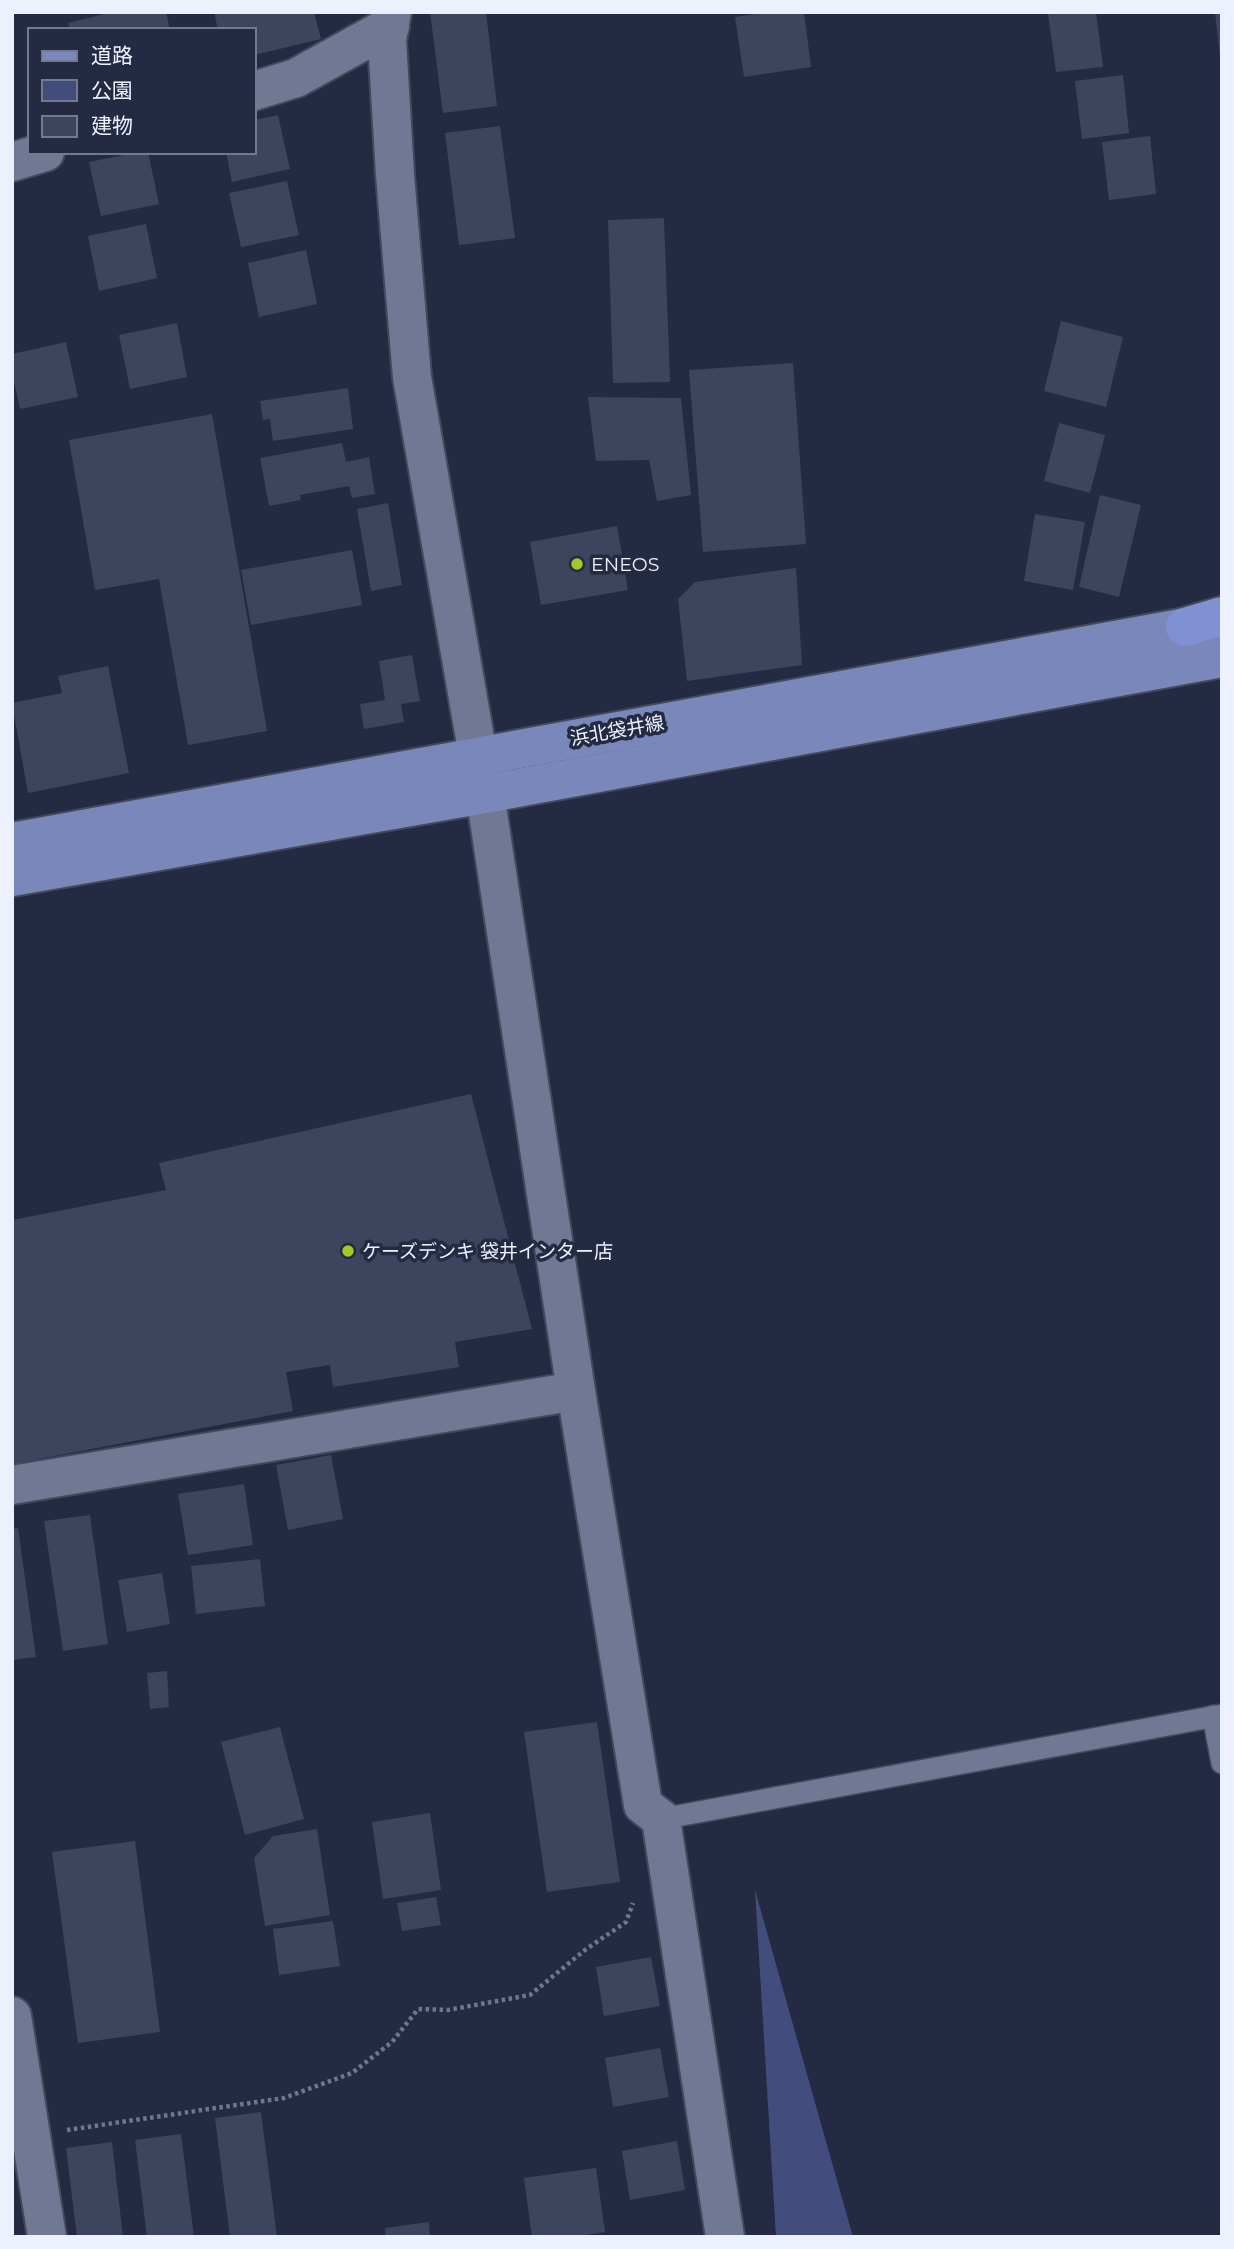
<svg xmlns="http://www.w3.org/2000/svg" width="1234" height="2249" viewBox="0 0 1234 2249" font-family="Montserrat,'Noto Sans JP',sans-serif">
	<style>
		.green { fill: #424d7e }
		.building { fill: #3d445d }
		.lines { fill: none; stroke-linecap: round; stroke-linejoin: round }
		.lane-casing { stroke: #43485b; stroke-width: 24 }
		.street-casing { stroke: #43485b; stroke-width: 42 }
		.secondary-casing { stroke: #43485b; stroke-width: 42 }
		.primary-casing { stroke: #43485b; stroke-width: 42 }
		.highway-casing { stroke: #43485b; stroke-width: 42 }
		.path { stroke: #71768a; stroke-width: 4.5; stroke-dasharray: 3.5 3.5; stroke-linecap: butt }
		.lane { stroke: #707894; stroke-width: 21 }
		.street { stroke: #707894; stroke-width: 38 }
		.secondary { stroke: #707894; stroke-width: 38 }
		.primary { stroke: #7a87ba; stroke-width: 38 }
		.highway { stroke: #8091d3; stroke-width: 38 }
		.poi-dot { fill: #a4c825; stroke: #242a42; stroke-width: 2.5 }
		.labels { text-anchor: middle; stroke-width: 7; stroke-linejoin: round; paint-order: stroke }
		.poi-label { font-size: 19px; fill: #edf1fe; stroke: #242a42; text-anchor: start }
		.street-label { font-size: 19px; fill: #edf1fe; stroke: #242a42 }
	</style>
	<rect width="100%" height="100%" fill="#242a42"/>
	<polygon class="green" points="755,1890 853,2237 776,2237"/>
	<g class="building">
		<polygon points="112,12 166,12 170,30 70,30 68,23"/>
		<polygon points="214,12 314,12 321,39 254,55 254,30 218,30"/>
		<polygon points="430,12 486,12 497,106 443,113"/>
		<polygon points="770,12 804,12 811,67 744,77 735,17"/>
		<polygon points="1064,12 1096,12 1103,67 1056,72 1048,14"/>
		<polygon points="1215,12 1222,12 1222,57 1220,58"/>
		<polygon points="1123,75 1129,133 1082,139 1075,81"/>
		<polygon points="278,115 290,169 232,182 226,152 254,152 254,120"/>
		<polygon points="500,126 515,238 459,245 445,133"/>
		<polygon points="1150,136 1156,194 1109,200 1102,142"/>
		<polygon points="139,152 148,152 159,204 101,216 89,162"/>
		<polygon points="287,181 299,235 241,247 229,193"/>
		<polygon points="664,218 670,382 613,383 608,220"/>
		<polygon points="146,224 157,278 99,291 88,236"/>
		<polygon points="306,250 317,304 259,317 248,263"/>
		<polygon points="1061,321 1123,337 1106,407 1044,391"/>
		<polygon points="177,323 187,377 130,389 119,335"/>
		<polygon points="66,342 78,397 20,409 12,372 12,354"/>
		<polygon points="793,363 806,544 703,552 689,370"/>
		<polygon points="348,388 353,429 273,441 270,419 263,420 260,401"/>
		<polygon points="588,397 681,398 691,495 657,501 649,460 596,461"/>
		<polygon points="212,414 267,731 188,745 159,579 95,590 69,440"/>
		<polygon points="1059,423 1105,435 1090,493 1044,481"/>
		<polygon points="342,443 346,462 369,457 375,494 352,498 349,486 300,495 301,500 269,506 260,458"/>
		<polygon points="1100,495 1141,505 1119,597 1079,587"/>
		<polygon points="388,503 402,585 371,591 357,509"/>
		<polygon points="1035,514 1085,522 1073,590 1024,581"/>
		<polygon points="617,526 628,590 541,605 530,542"/>
		<polygon points="352,550 362,605 251,625 241,570"/>
		<polygon points="796,568 802,665 687,681 678,599 695,582"/>
		<polygon points="412,655 420,701 401,704 404,722 364,729 360,704 385,700 379,661"/>
		<polygon points="108,666 129,773 28,793 12,703 62,693 58,676"/>
		<polygon points="471,1094 532,1329 455,1342 459,1367 333,1387 330,1365 286,1372 293,1411 12,1464 12,1220 166,1190 159,1163"/>
		<polygon points="331,1455 343,1519 288,1530 276,1465"/>
		<polygon points="244,1484 253,1545 188,1555 178,1494"/>
		<polygon points="90,1515 108,1644 63,1651 44,1521"/>
		<polygon points="18,1528 36,1657 12,1660 12,1529"/>
		<polygon points="260,1559 265,1606 196,1614 191,1566"/>
		<polygon points="162,1573 170,1624 127,1632 118,1580"/>
		<polygon points="167,1671 169,1707 150,1709 147,1673"/>
		<polygon points="597,1722 620,1882 547,1892 524,1732"/>
		<polygon points="280,1727 304,1819 245,1835 221,1742"/>
		<polygon points="430,1813 441,1890 383,1899 372,1822"/>
		<polygon points="317,1829 330,1915 265,1926 254,1858 273,1836"/>
		<polygon points="135,1841 160,2032 78,2043 52,1852"/>
		<polygon points="436,1897 441,1925 402,1931 397,1903"/>
		<polygon points="333,1921 340,1966 279,1975 273,1929"/>
		<polygon points="651,1957 660,2006 604,2016 596,1967"/>
		<polygon points="660,2048 669,2097 613,2107 605,2058"/>
		<polygon points="261,2112 277,2237 230,2237 215,2118"/>
		<polygon points="181,2134 194,2237 147,2237 135,2140"/>
		<polygon points="677,2141 685,2190 630,2200 622,2151"/>
		<polygon points="112,2142 123,2237 77,2237 66,2148"/>
		<polygon points="596,2168 605,2232 573,2237 532,2237 524,2178"/>
		<polygon points="429,2222 430,2237 386,2237 385,2228"/>
	</g>
	<g class="lines">
		<defs>
			<g id="lane">
				<polyline points="1213,1716 1222,1763"/>
				<polyline points="661,1819 1222,1715"/>
			</g>
			<g id="street">
				<polyline points="392,12 387,40 395,175 412,377 484,790"/>
				<polyline points="254,91 296,78 390,26"/>
				<polyline points="12,162 45,152"/>
				<polyline points="12,1485 576,1391"/>
				<polyline points="661,1819 725,2237"/>
				<polyline points="12,2016 47,2237"/>
			</g>
			<polyline id="secondary" points="485,794 576,1391 643,1805 661,1819"/>
			<g id="primary">
				<polyline points="12,842 1219,621"/>
				<polyline points="12,877 485,794 1222,658"/>
			</g>
			<polyline id="highway" points="1185,627 1222,616"/>
		</defs>
		<use href="#lane" class="lane-casing"/>
		<use href="#street" class="street-casing"/>
		<use href="#secondary" class="secondary-casing"/>
		<use href="#primary" class="primary-casing"/>
		<use href="#highway" class="highway-casing"/>
		<polyline class="path" points="67,2130 284,2098 352,2073 392,2042 418,2009 448,2010 530,1995 585,1950 626,1922 633,1903"/>
		<use href="#lane" class="lane"/>
		<use href="#street" class="street"/>
		<use href="#secondary" class="secondary"/>
		<use href="#primary" class="primary"/>
		<use href="#highway" class="highway"/>
	</g>
	<g class="poi-dot">
		<circle cx="577" cy="564" r="7"/>
		<circle cx="348" cy="1251" r="7"/>
	</g>
	<g class="labels">
		<g class="poi-label">
			<text x="591" y="571">ENEOS</text>
			<text x="362" y="1258">ケーズデンキ 袋井インター店</text>
		</g>
		<g class="street-label">
			<text transform="translate(617 730) rotate(-10)" y="7">浜北袋井線</text>
		</g>
	</g>
	<rect width="1234" height="2249" fill="none" stroke="#edf1fe" stroke-width="28"/>
	<rect x="28" y="28" width="228" height="126" fill="#242a42" stroke="#747a8d" stroke-width="2"/>
	<rect x="42" y="51" width="35" height="10" fill="#7a87ba" stroke="#747a8d" stroke-width="2"/>
	<text x="91" y="63" font-size="21" fill="#edf1fe">道路</text>
	<rect x="42" y="80" width="35" height="21" fill="#424d7e" stroke="#747a8d" stroke-width="2"/>
	<text x="91" y="98" font-size="21" fill="#edf1fe">公園</text>
	<rect x="42" y="116" width="35" height="21" fill="#3d445d" stroke="#747a8d" stroke-width="2"/>
	<text x="91" y="133" font-size="21" fill="#edf1fe">建物</text>
</svg>
